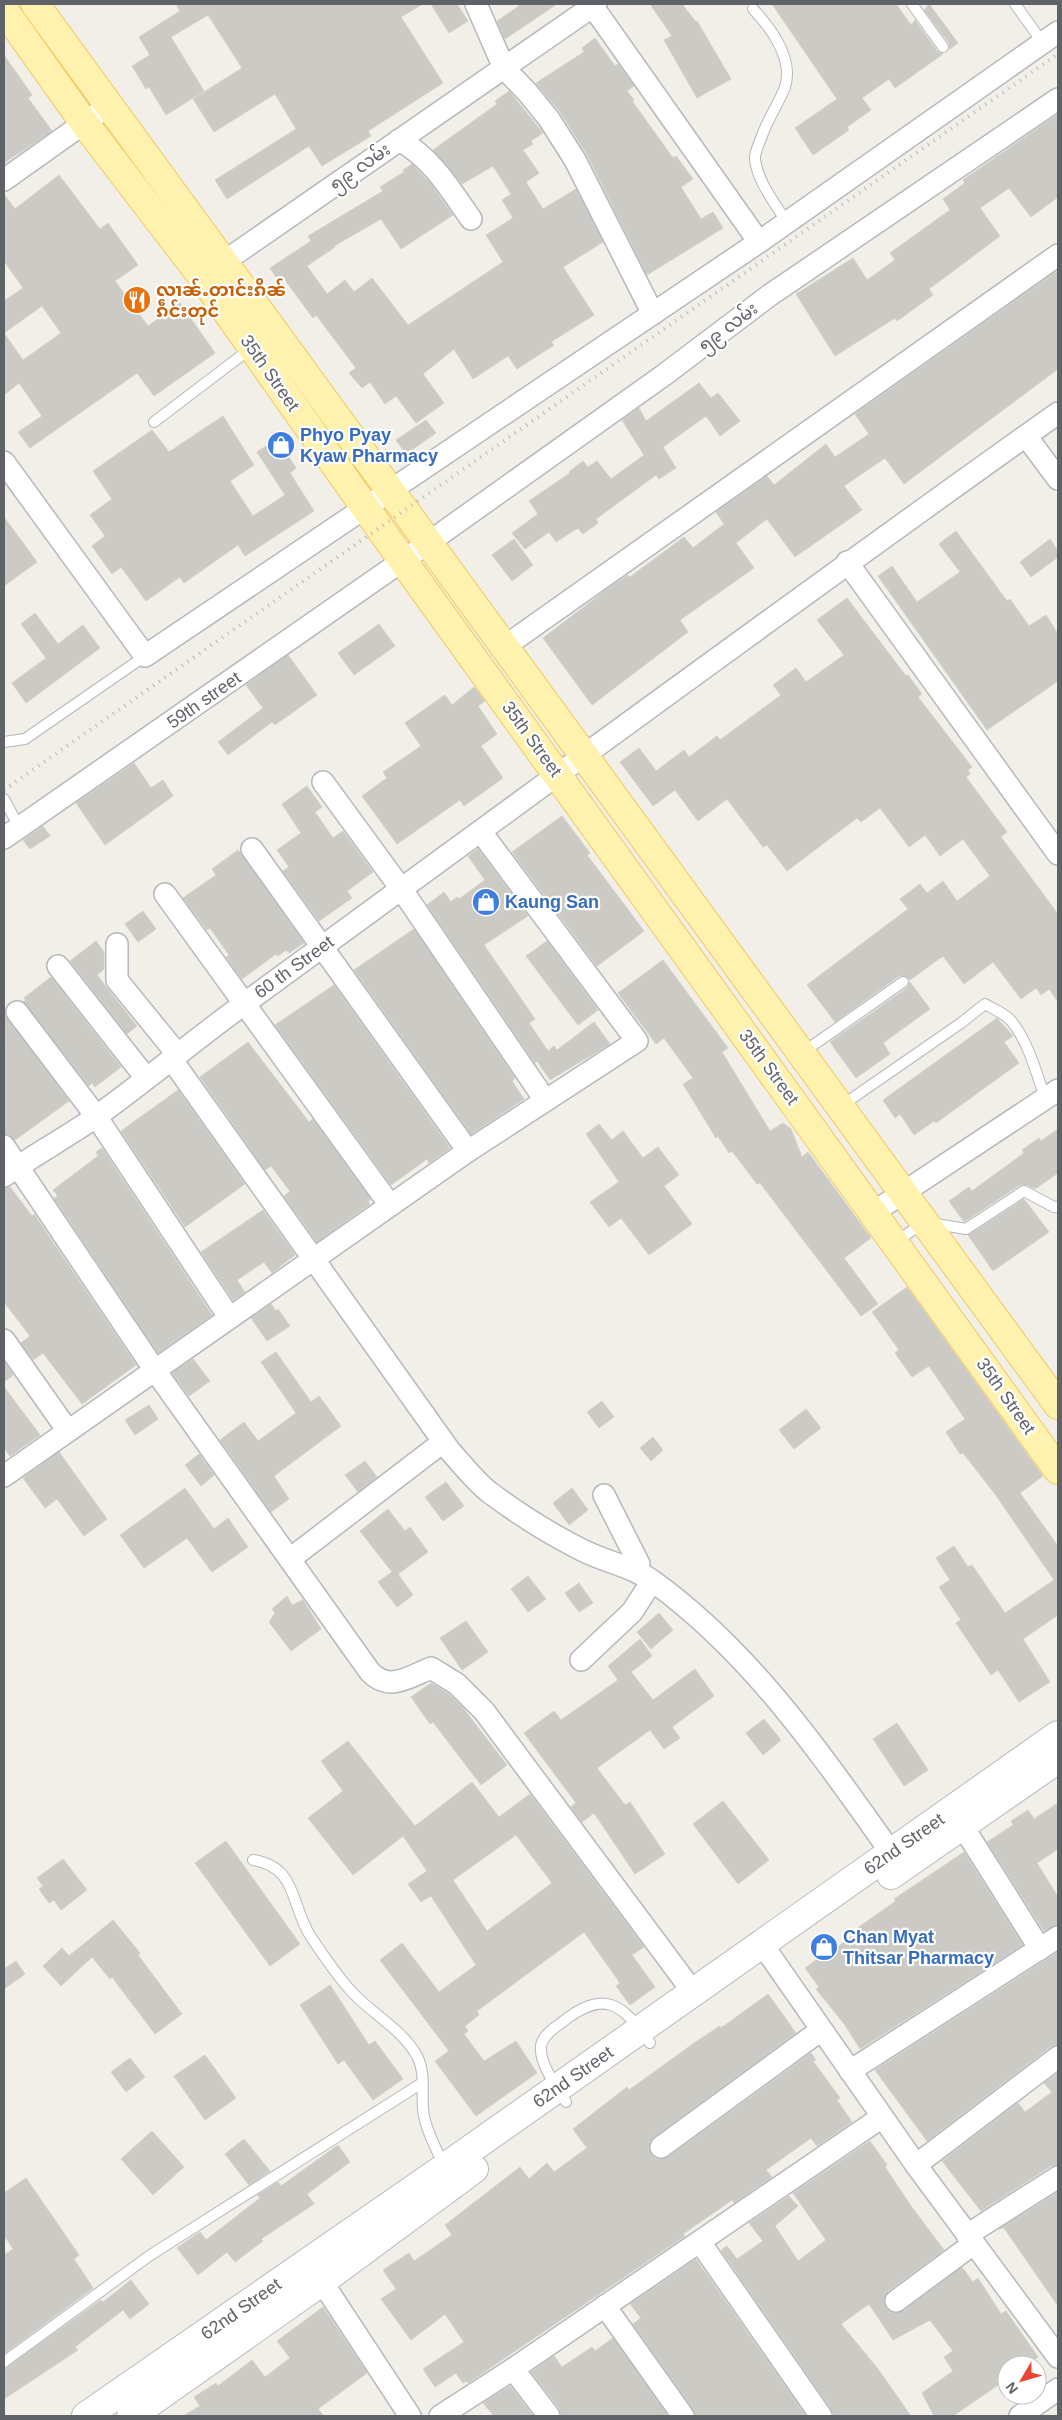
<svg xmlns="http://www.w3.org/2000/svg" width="1062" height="2420" viewBox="0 0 1062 2420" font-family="Arial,'Noto Sans Myanmar',sans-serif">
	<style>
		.building { fill: #cccac5; stroke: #d6d1c6; fill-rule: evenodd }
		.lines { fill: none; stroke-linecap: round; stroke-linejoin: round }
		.service-casing { stroke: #b5b8bc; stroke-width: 12 }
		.minor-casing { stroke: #b5b8bc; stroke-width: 24 }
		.secondary-casing { stroke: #b6babf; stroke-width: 30 }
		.primary-casing { stroke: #f2c960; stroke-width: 30 }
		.service { stroke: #fff; stroke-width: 10 }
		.minor { stroke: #fff; stroke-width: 21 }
		.secondary { stroke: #fff; stroke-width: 28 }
		.primary { stroke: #fff2af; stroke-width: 28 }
		.rail { stroke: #b6b7b8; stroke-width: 4; stroke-dasharray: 1 6; stroke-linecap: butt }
		.labels { text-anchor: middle; stroke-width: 4.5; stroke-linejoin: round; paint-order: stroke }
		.street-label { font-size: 18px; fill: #5f6368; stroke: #fff }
		.food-label { font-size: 18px; font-weight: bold; fill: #c56008; stroke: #fff; text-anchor: start }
		.shop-label { font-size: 18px; font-weight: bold; fill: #366cbe; stroke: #fff; text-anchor: start }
	</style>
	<rect width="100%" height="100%" fill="#f1efe8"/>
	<g class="building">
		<polygon points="176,4 423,4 401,17 443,83 368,131 371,136 322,166 309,146 227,199 215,180 296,129 275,94 214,132 193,99 242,68 208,15 171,37 204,91 166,115 149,87 146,89 132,66 150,55 139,37 180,11"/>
		<polygon points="431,4 457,4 468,21 449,33"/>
		<polygon points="517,4 557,4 505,39 497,21 519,6"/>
		<polygon points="650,4 682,4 696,22 697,21 731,79 697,98 664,40 672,36"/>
		<polygon points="772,4 896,4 911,25 915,20 937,51 943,54 895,88 889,79 862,98 871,110 847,127 849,130 813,155 795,128 837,99"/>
		<polygon points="929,4 958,43 950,49 949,43 924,10"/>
		<polygon points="595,38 615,66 618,64 634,86 627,91 634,100 632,101 673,158 676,156 693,179 681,187 701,219 713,212 723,228 647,275 586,153 560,112 536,83 584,52 582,48"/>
		<polygon points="4,55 32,95 28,98 52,131 4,163"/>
		<polygon points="509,91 543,133 531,141 533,144 523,150 539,173 526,182 543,209 576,189 603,242 563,267 594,315 551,342 554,345 517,369 508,356 473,379 454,349 423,374 444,403 416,423 396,396 385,404 370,382 362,388 349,373 356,368 316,315 313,318 285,280 280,283 270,268 311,241 308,236 383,191 380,187 404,172 403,170 412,164 430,183 453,215 401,249 381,219 334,246 335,247 307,266 327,294 345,280 354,292 372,278 408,325 503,262 486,235 513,218 502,200 511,194 493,166 462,184 433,150 497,104 495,101"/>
		<polygon points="1058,114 1058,197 1031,217 1009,188 980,208 1000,236 929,289 933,295 897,321 895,318 835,356 796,294 853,258 867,280 895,260 890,253 950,210 943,199 965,183 963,180"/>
		<path d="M 59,175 L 100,229 L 108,223 L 138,265 L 115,281 L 148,326 L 180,303 L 215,353 L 154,396 L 137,373 L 30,448 L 18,432 L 42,416 L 19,383 L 4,395 L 4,301 L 23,288 L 4,261 L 4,194 L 15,209 ZM 42,306 L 61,333 L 23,360 L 4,333 Z"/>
		<polygon points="1058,270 1058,369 904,484 885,458 844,486 862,510 795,557 767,519 736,543 754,568 680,620 688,632 592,705 543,638 610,587 628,575 630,577 684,537 693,548 724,524 716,512 767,476 774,485 826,444 835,457 869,434 855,414"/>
		<polygon points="699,383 711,398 718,393 740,421 720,436 706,416 663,447 676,468 659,479 656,475 596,519 598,523 583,534 578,528 556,542 549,532 525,549 512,533 538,514 529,501 570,473 569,472 583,461 588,467 597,461 611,479 644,455 622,420 639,408 646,421"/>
		<polygon points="223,416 254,465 230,481 253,516 285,495 257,452 277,439 296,468 290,473 314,511 245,556 238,545 184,583 180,577 146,601 121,567 112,574 92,546 105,536 90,515 112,499 93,471 152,430 169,452"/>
		<polygon points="426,420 436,433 406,454 396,440"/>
		<polygon points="4,517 37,562 4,586"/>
		<polygon points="956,531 1007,601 1010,599 1029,626 1046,615 1058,634 1058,681 987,730 878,576 892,566 917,602 960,572 939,544"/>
		<polygon points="514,539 533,565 512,581 492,555"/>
		<polygon points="1050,539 1058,551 1058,557 1031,577 1020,562"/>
		<polygon points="847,598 906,676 908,675 922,694 918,697 972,767 968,770 970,774 966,777 1007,832 1001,837 1058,914 1058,1002 1049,989 1041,995 1036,988 1021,999 993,962 964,984 943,956 910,980 905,976 899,976 835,1022 807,985 908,909 900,899 920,884 927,893 943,881 957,901 990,876 963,839 940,856 925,835 909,847 880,808 861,822 857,818 787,871 767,845 763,847 727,799 698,821 675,790 653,806 620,762 639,748 656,771 684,750 689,757 717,736 720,740 781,695 773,685 796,668 806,682 844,655 817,620"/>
		<polygon points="35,613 58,644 83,625 100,648 26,703 12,683 46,658 21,624"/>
		<polygon points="379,624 395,646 354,675 338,653"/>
		<polygon points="288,655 317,695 275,725 272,722 228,755 218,742 263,708 246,685"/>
		<polygon points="474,687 485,701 478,706 497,734 481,746 503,778 464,806 460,800 397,844 362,796 387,778 383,772 421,746 405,723 445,695 452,705"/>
		<polygon points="134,763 151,788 163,780 173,796 105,845 76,803"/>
		<polygon points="307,786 322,807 315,812 333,838 343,831 373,872 347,891 352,898 319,921 283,871 289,867 277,850 301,833 282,804"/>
		<polygon points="562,816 590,853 587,855 644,931 597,966 512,852"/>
		<polygon points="43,826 50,836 30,849 23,840"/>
		<polygon points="478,849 528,916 484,945 535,1019 529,1023 548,1051 554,1046 557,1050 594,1022 610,1044 550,1080 537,1061 535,1063 427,905 444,892 451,902 457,897 459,899 485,880 468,856"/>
		<polygon points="238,850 304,943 289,953 286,950 278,956 276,954 242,979 226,957 229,955 210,928 207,930 183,898 216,875 212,869"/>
		<polygon points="143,911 156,929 138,942 125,924"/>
		<polygon points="414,929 515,1078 512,1081 524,1099 471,1134 354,970"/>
		<polygon points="96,941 104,952 104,969 97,975 137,1026 127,1034 70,961"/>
		<polygon points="547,941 598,1010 578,1025 526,956"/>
		<polygon points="663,960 728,1048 722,1052 770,1131 783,1123 791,1129 802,1157 808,1152 871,1238 844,1258 878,1304 861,1316 760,1183 757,1184 732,1151 729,1153 718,1136 716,1138 683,1084 693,1078 664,1038 656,1044 618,993"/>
		<polygon points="51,977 121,1067 95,1087 92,1083 89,1086 23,1002 26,1000 24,998"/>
		<polygon points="910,982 930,1009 883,1043 890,1054 856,1078 830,1042 907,988"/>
		<polygon points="334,985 450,1148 429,1163 427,1159 391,1185 275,1025"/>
		<polygon points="5,1015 69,1101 15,1140 10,1135 4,1134"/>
		<polygon points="997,1018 1013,1036 1004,1042 1019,1063 936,1123 934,1121 914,1135 900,1114 895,1118 883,1100"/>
		<polygon points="248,1042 309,1122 313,1119 371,1199 368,1201 370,1204 317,1242 284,1196 290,1191 271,1166 265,1170 200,1077"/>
		<polygon points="178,1090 245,1184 185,1227 121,1131"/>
		<polygon points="599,1124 612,1140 623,1131 643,1158 658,1147 679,1175 664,1186 692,1224 649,1255 621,1218 609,1227 590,1202 619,1182 586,1134"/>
		<polygon points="1058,1129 1058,1173 1035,1189 1027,1185 1020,1185 964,1222 949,1201 969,1187 972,1191 1024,1153 1022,1150 1039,1138 1041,1141"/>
		<polygon points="102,1148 212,1315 158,1353 54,1198 58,1196 53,1190 98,1156 96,1152"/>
		<polygon points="10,1187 32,1216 34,1214 136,1365 82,1404 43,1353 33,1360 21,1343 30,1336 4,1302 4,1188"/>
		<polygon points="1024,1199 1049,1232 993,1271 968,1235"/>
		<polygon points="263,1210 295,1255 272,1273 264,1262 237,1280 245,1292 233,1300 201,1252"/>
		<polygon points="907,1287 1043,1476 1020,1493 1058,1546 1058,1615 1023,1639 1050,1682 1019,1702 998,1670 991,1675 956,1623 961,1620 939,1587 950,1580 936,1558 954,1546 968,1567 972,1565 1005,1613 1054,1580 995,1494 963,1453 960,1454 946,1432 965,1419 929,1366 912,1377 895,1353 899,1350 872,1312"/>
		<polygon points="271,1304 276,1311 278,1309 290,1326 267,1341 251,1318"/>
		<polygon points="276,1352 311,1402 319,1396 341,1426 274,1476 289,1499 271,1512 220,1440 244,1422 258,1441 296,1413 261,1362"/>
		<polygon points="193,1359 210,1381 189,1396 172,1373"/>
		<polygon points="4,1361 13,1375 4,1382"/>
		<polygon points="4,1387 40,1435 10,1456 4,1448"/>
		<polygon points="602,1401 614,1417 599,1428 587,1412"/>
		<polygon points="149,1405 158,1419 135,1435 125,1420"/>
		<polygon points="806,1409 821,1428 794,1449 779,1430"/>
		<polygon points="653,1437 663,1450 651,1461 640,1448"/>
		<polygon points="59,1452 107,1519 84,1536 57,1499 45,1508 23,1478"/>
		<polygon points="199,1454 214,1475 201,1486 185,1465"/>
		<polygon points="365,1461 377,1477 358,1492 345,1475"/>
		<polygon points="446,1482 464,1506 443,1521 425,1497"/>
		<polygon points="185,1488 214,1529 228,1518 248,1547 212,1572 187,1538 144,1568 120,1535"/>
		<polygon points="572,1488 588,1510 569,1525 553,1503"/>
		<polygon points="388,1509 405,1531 410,1527 428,1552 398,1574 413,1595 397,1607 378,1582 392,1572 360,1531"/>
		<polygon points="528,1576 546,1599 528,1612 511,1589"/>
		<polygon points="579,1583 593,1603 579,1612 565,1593"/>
		<polygon points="287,1596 292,1605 303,1600 321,1629 291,1651 269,1622 275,1613 272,1609"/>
		<polygon points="659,1613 673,1630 651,1649 637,1632"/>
		<polygon points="466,1621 488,1652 462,1670 440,1638"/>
		<polygon points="640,1639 652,1656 631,1672 653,1700 695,1669 714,1696 672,1727 680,1738 664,1749 650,1730 597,1768 625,1805 630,1802 665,1854 635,1874 594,1813 582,1822 571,1807 576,1803 524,1733 554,1711 561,1720 618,1680 608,1666"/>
		<polygon points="431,1683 449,1694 463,1708 507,1765 481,1785 433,1722 430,1724 411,1697"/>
		<polygon points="764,1719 781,1740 763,1755 746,1733"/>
		<polygon points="897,1723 928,1770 904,1786 873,1739"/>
		<path d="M 348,1741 L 415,1826 L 472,1782 L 499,1817 L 530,1794 L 644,1947 L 632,1955 L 655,1987 L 630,2005 L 616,1986 L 620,1983 L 584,1932 L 477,2011 L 479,2015 L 465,2026 L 468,2031 L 464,2034 L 484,2061 L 516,2041 L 537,2073 L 476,2116 L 435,2061 L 449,2051 L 380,1960 L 402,1943 L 439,1992 L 476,1965 L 431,1896 L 421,1902 L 408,1884 L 427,1871 L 403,1836 L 353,1875 L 308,1818 L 343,1791 L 321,1761 ZM 516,1835 L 552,1883 L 487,1931 L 453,1880 Z"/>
		<polygon points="723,1801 769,1860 738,1884 693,1824"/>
		<polygon points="1058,1803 1058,1849 1037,1863 1058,1897 1058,1925 1044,1931 987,1842 1013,1825 1011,1821 1028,1810 1034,1819"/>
		<polygon points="226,1841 300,1944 270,1966 195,1863"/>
		<polygon points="964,1852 1023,1945 860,2049 845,2025 816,1989 819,1987 805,1968 819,1958 821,1960 858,1931 856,1929 896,1901 894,1899"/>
		<polygon points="63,1859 87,1890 61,1910 54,1900 49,1903 39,1889 43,1886 37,1878"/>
		<polygon points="113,1920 140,1953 138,1955 182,2014 155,2034 112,1977 110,1979 92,1957 61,1986 43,1966 62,1948 69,1956"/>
		<polygon points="1058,1952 1058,2045 1050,2047 927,2141 875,2070"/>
		<polygon points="16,1961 25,1974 4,1989 4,1969"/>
		<polygon points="330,1985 369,2045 375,2041 403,2079 373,2100 344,2060 338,2064 300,2005"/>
		<polygon points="768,1994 796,2033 654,2137 649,2142 651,2154 656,2159 668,2157 811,2053 816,2060 813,2061 840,2098 837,2100 852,2122 817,2146 811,2138 766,2170 772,2177 734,2203 732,2200 683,2234 685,2236 468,2383 466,2381 463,2383 456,2373 435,2387 423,2369 464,2342 445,2314 411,2340 381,2299 396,2289 383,2270 409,2253 414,2261 452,2235 445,2225 520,2167 529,2179 547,2163 554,2172 587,2148 573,2129 627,2087 629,2090 697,2041 720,2026 721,2028"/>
		<polygon points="205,2055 236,2098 205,2120 174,2076"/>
		<polygon points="130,2058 145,2077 126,2092 111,2072"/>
		<polygon points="1058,2073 1058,2165 1051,2166 981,2211 942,2161 1018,2103 1025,2112 1052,2092 1044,2083"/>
		<polygon points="152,2131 184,2167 153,2195 121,2159"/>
		<polygon points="244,2139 270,2171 249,2185 225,2154"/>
		<polygon points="870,2141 887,2165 885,2167 911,2206 944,2250 888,2291 884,2302 886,2309 891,2313 903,2311 962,2267 973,2282 978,2278 1001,2314 1006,2311 1038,2357 1027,2365 1007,2365 1007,2379 953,2416 934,2416 922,2393 953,2371 944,2357 953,2351 930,2320 893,2340 869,2304 841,2324 878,2369 911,2416 833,2416 831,2409 721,2250 727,2246 737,2259 763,2241 749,2223 789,2196 798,2206 775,2226 798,2261 826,2240 793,2193"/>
		<polygon points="338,2145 350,2162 307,2194 314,2204 261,2239 263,2241 235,2262 227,2252 198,2275 177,2248 200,2232 206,2240 260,2198 257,2195 278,2182 281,2186"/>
		<polygon points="26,2178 79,2255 74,2259 93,2288 4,2354 4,2255 13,2249 4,2235 4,2193"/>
		<polygon points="1058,2192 1058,2306 1004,2228 999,2229"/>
		<polygon points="696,2259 806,2416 695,2416 693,2409 633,2324 641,2318 630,2304"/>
		<polygon points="131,2280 149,2304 130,2319 123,2310 75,2347 78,2350 4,2399 4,2369 101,2300 103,2302"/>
		<polygon points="323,2307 367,2373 318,2409 324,2416 183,2416 200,2406 194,2397 216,2383 218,2386 252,2360 265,2377 290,2358 277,2341"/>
		<polygon points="613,2338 668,2416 561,2416 559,2408 531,2372 554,2356 562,2367 592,2347 595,2351"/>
		<polygon points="510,2386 533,2416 494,2416 483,2403"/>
	</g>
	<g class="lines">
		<defs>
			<g id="service">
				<polyline points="912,4 943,47"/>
				<polyline points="1015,4 1043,43"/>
				<path d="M 753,9 C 771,28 794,59 785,87 C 779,103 769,117 763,133 C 761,140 755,150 755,158 C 756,180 776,204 787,223"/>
				<polyline points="154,422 250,349"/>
				<polyline points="4,742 25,739 145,656"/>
				<polyline points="4,799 19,827"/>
				<polyline points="802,1053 903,982"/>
				<path d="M 841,1106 L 961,1023 L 985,1004 C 992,1008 1000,1012 1006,1016 C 1025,1031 1038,1076 1045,1099"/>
				<polyline points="896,1242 924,1222 966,1229 1024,1191 1054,1207 1058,1207"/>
				<path d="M 253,1860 C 298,1867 290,1905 311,1937 C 323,1955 337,1976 352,1992 C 372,2014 402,2029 417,2056 C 427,2075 420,2097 424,2116 C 427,2133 437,2150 444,2166"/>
				<path d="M 566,2102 C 557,2087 539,2064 541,2046 C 542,2036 554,2028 561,2023 C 604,1989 621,2002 650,2043"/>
				<polyline points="4,2362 149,2256 422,2083"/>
			</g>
			<g id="minor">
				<polyline points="476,4 504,68 528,93 549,119 575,160 653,314"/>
				<polyline points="591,4 759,242"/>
				<path d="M 399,140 C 432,158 450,189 471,219"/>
				<polyline points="4,180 108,106"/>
				<polyline points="212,270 596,4"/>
				<polyline points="1026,436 1058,479"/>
				<polyline points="4,462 145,656 759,242 1058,32"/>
				<polyline points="847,562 1058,854"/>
				<polyline points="504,647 1058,255"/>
				<polyline points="323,782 402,890 545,1100"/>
				<polyline points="4,838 428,543 664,375 770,295 1058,99"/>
				<polyline points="252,849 468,1151"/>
				<polyline points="165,894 390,1205"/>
				<polyline points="117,944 117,980 178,1055"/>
				<polyline points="58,966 146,1078"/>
				<polyline points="17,1012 96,1116 229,1317"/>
				<path d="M 172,1060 L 450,1451 C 462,1464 475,1481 489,1492 C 517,1513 550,1534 582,1550 C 605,1562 632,1566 654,1582 C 757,1657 827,1763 900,1865"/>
				<path d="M 4,1146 L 154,1369 L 370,1672 C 389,1692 409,1677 431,1668 L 457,1684 L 484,1711 L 693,1992"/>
				<path d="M 4,1176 C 34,1155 67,1137 97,1116 C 148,1079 197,1038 248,1001 C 518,804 786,606 1058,413"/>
				<polyline points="874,1212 1058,1090"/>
				<polyline points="4,1340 68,1431"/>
				<polyline points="4,1476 468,1151 637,1041 481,832"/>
				<polyline points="604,1495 639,1564"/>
				<polyline points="290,1559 443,1442"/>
				<polyline points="581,1660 632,1612 652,1581"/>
				<polyline points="955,1814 1040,1949"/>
				<polyline points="762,1944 916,2165 1058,2357"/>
				<polyline points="850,2071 1058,1937"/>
				<polyline points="661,2147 821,2030"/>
				<polyline points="916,2165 1058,2057"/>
				<polyline points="967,2235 1058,2177"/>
				<polyline points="700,2242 821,2416"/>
				<polyline points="313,2268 410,2416"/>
				<polyline points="896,2301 973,2244"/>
				<polyline points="605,2306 683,2416"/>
				<polyline points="513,2369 549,2416"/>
				<polyline points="440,2416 513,2369 882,2117"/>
				<polyline points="1020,2416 1058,2389"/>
			</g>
			<g id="secondary">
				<polyline points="891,1875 1058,1759"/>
				<polyline points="86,2416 444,2168 1058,1735"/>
				<polyline points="131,2416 321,2282 474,2169"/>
			</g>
			<g id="primary">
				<polyline points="35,4 1058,1405"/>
				<polyline points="4,10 85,124 203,278 403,561 1058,1470"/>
			</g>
		</defs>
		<use href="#service" class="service-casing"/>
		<use href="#minor" class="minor-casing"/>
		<use href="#secondary" class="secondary-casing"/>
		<use href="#primary" class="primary-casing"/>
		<use href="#service" class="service"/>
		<use href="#minor" class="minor"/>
		<use href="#secondary" class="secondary"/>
		<use href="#primary" class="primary"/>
		<polyline class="rail" points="4,790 1058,54"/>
	</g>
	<defs>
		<symbol id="restaurant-disc" viewBox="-11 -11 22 22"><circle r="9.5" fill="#e8710a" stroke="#fff"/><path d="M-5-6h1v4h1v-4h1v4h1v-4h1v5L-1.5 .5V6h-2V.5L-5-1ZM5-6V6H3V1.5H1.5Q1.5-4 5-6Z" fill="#fff"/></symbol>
		<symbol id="shop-disc" viewBox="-11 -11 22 22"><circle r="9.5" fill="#3f7fe0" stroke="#fff"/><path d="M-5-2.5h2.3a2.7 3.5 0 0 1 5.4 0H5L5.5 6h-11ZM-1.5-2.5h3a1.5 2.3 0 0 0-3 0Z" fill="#fff"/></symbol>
	</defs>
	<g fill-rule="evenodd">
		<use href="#restaurant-disc" x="121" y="284" width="32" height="32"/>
		<use href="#shop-disc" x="265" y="429" width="32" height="32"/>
		<use href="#shop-disc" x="470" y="886" width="32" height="32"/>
		<use href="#shop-disc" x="808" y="1931" width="32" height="32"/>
	</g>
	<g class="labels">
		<g class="street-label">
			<text transform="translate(360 167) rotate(-35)" y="6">၅၉ လမ်း</text>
			<text transform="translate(728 327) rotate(-37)" y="6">၅၉ လမ်း</text>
			<text transform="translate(270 373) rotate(55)" y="6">35th Street</text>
			<text transform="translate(204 700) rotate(-35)" y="6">59th street</text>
			<text transform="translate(532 739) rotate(54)" y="6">35th Street</text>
			<text transform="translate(294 967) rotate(-36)" y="6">60 th Street</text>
			<text transform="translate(769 1067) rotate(54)" y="6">35th Street</text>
			<text transform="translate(1006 1396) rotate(55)" y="6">35th Street</text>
			<text transform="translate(904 1844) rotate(-35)" y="6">62nd Street</text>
			<text transform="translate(573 2077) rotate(-35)" y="6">62nd Street</text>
			<text transform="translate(241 2309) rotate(-35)" y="6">62nd Street</text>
		</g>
		<g class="food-label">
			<text x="156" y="296">လၢၼ်ႉတၢင်းၵိၼ်<tspan x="156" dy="21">ၵဵင်းတုင်</tspan></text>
		</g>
		<g class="shop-label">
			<text x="300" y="441">Phyo Pyay<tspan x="300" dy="21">Kyaw Pharmacy</tspan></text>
			<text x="505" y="908">Kaung San</text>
			<text x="843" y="1943">Chan Myat<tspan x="843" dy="21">Thitsar Pharmacy</tspan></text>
		</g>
	</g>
	<rect width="1062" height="2420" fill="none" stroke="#5f6368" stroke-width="10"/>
	<g transform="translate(1022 2380) rotate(232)"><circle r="24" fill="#ffffff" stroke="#bfc1c3"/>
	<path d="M0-4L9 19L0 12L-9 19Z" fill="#ea4335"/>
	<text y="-8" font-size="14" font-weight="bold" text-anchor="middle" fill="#5f6368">N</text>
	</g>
</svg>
